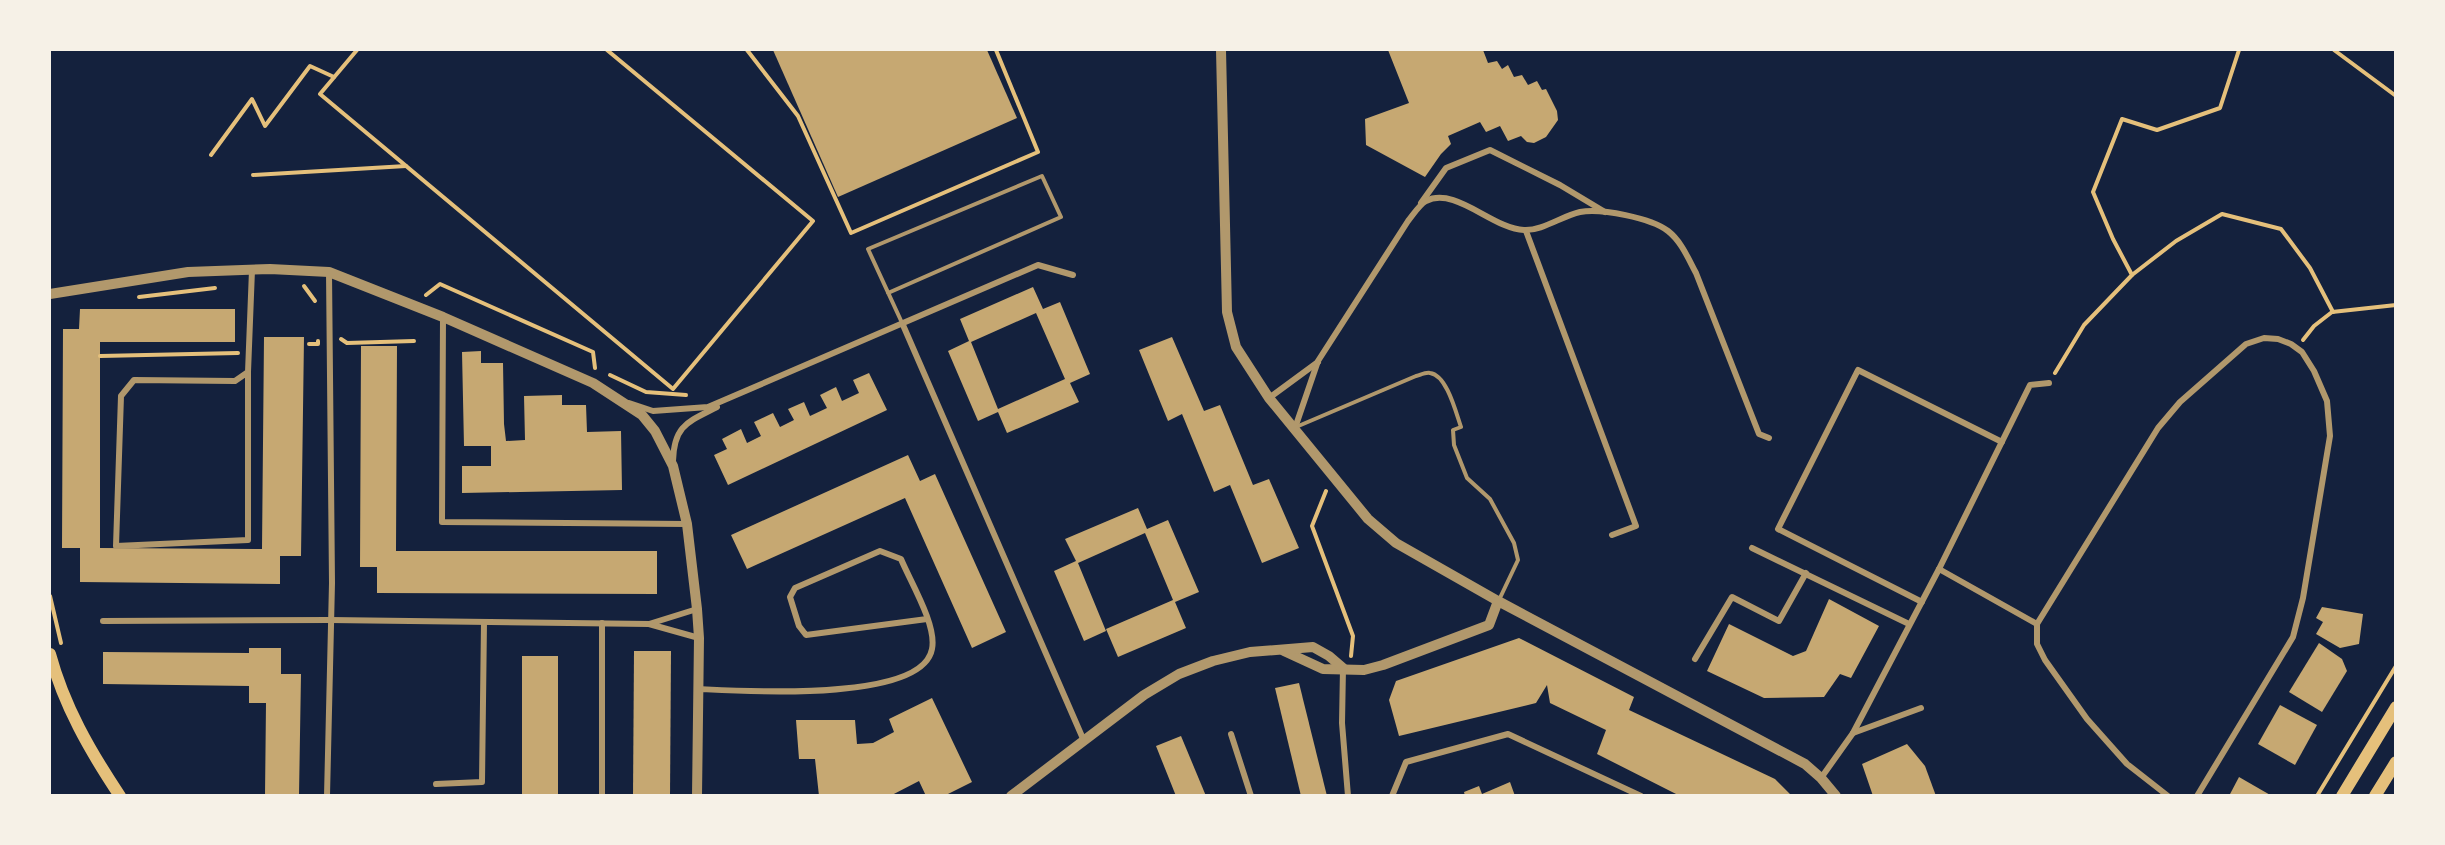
<svg xmlns="http://www.w3.org/2000/svg" width="2445" height="845" viewBox="0 0 2445 845" font-family="'Varela Round',sans-serif">
	<style>
		.building { fill: #c6a872; fill-rule: evenodd }
		.lines { fill: none; stroke-linecap: round; stroke-linejoin: round }
		.path { stroke: #e5c07b; stroke-width: 4 }
		.service { stroke: #b1986c; stroke-width: 4 }
		.minor { stroke: #b1986c; stroke-width: 6 }
		.tertiary { stroke: #b1986c; stroke-width: 10 }
		.secondary { stroke: #e5c07b; stroke-width: 12 }
	</style>
	<rect width="100%" height="100%" fill="#14213d"/>
	<g class="building">
		<polygon points="773,50 987,50 1017,118 838,197"/>
		<polygon points="1388,50 1483,50 1488,63 1497,61 1502,69 1508,65 1514,77 1522,75 1528,85 1537,81 1542,90 1546,89 1557,111 1558,120 1546,137 1534,143 1527,142 1521,136 1508,141 1500,126 1486,132 1480,122 1448,136 1451,144 1441,154 1425,177 1366,145 1365,119 1409,103"/>
		<path d="M 1033,287 L 1043,309 L 1060,302 L 1090,374 L 1070,383 L 1079,402 L 1007,433 L 998,412 L 978,421 L 948,351 L 969,341 L 960,319 ZM 1036,313 L 1065,379 L 998,409 L 971,342 Z"/>
		<polygon points="80,309 235,309 235,342 100,342 100,548 262,549 264,337 304,337 301,556 280,556 280,584 80,582 80,548 62,548 63,329 79,329"/>
		<polygon points="1172,337 1204,411 1220,405 1253,485 1269,479 1299,548 1262,563 1230,485 1214,492 1182,414 1168,421 1139,350"/>
		<polygon points="361,346 397,346 396,551 657,551 657,594 377,593 377,567 360,567"/>
		<polygon points="481,351 481,363 503,363 504,424 506,441 525,440 524,396 562,395 562,405 586,405 587,432 621,431 622,490 462,493 462,466 491,466 491,446 464,446 462,352"/>
		<polygon points="869,373 887,410 728,485 714,455 727,449 722,439 741,429 747,443 761,436 754,422 773,413 780,427 794,420 788,409 804,402 810,416 827,408 820,395 836,387 842,401 859,393 853,380"/>
		<polygon points="908,455 920,481 935,474 1006,632 972,648 905,498 747,569 731,535"/>
		<polygon points="1138,508 1147,529 1168,520 1199,592 1175,602 1186,628 1118,657 1106,629 1173,600 1145,533 1078,563 1106,631 1084,641 1054,571 1076,561 1065,539"/>
		<polygon points="1829,599 1879,626 1851,678 1840,674 1824,697 1764,698 1707,671 1729,624 1793,656 1806,651"/>
		<polygon points="2322,607 2363,614 2359,644 2340,648 2316,634 2323,622 2316,618"/>
		<polygon points="1519,638 1634,697 1629,710 1775,779 1792,796 1680,796 1597,754 1606,730 1550,703 1547,685 1536,703 1399,736 1389,700 1396,681"/>
		<polygon points="2319,643 2342,659 2347,671 2322,712 2289,692"/>
		<polygon points="249,648 281,648 281,674 301,674 299,796 265,796 266,703 249,703 249,686 103,684 103,652 249,653"/>
		<polygon points="634,651 671,651 670,796 633,796"/>
		<rect x="522" y="656" width="36" height="140"/>
		<polygon points="1299,683 1327,796 1301,796 1275,688"/>
		<polygon points="932,698 972,782 944,796 926,796 919,781 890,796 819,796 815,759 799,759 796,720 855,720 857,744 873,743 894,732 889,719"/>
		<polygon points="2280,705 2317,725 2295,765 2258,744"/>
		<polygon points="1181,736 1206,796 1176,796 1156,746"/>
		<polygon points="1907,744 1925,766 1936,796 1873,796 1862,764"/>
		<polygon points="2239,777 2272,796 2229,796"/>
		<polygon points="1510,782 1515,796 1465,796 1464,792 1479,786 1482,794"/>
	</g>
	<g class="lines">
		<g class="path">
			<polyline points="357,50 320,94 673,389 813,221 607,50"/>
			<polyline points="747,50 798,116 851,233 1038,152 996,50"/>
			<polyline points="2334,50 2396,96"/>
			<polyline points="211,155 252,99 265,126 310,66 334,77"/>
			<polyline points="253,175 406,166"/>
			<polyline points="2132,275 2176,241 2222,214 2281,229 2310,268 2333,312"/>
			<polyline points="304,286 315,301"/>
			<polyline points="426,295 440,284 593,352 595,368"/>
			<polyline points="139,297 215,288"/>
			<polyline points="341,339 347,343 414,341"/>
			<polyline points="2303,340 2314,326 2332,312 2396,305"/>
			<polyline points="309,344 318,344 318,341"/>
			<polyline points="100,356 238,353"/>
			<polyline points="2055,373 2084,325 2132,275 2113,239 2093,192 2122,119 2157,130 2220,108 2239,50"/>
			<polyline points="610,375 646,392 686,395"/>
			<polyline points="1326,491 1312,526 1353,636 1351,656"/>
			<polyline points="50,596 61,643"/>
			<polyline points="2317,796 2396,666"/>
		</g>
		<g class="service">
			<polyline points="888,293 1061,217 1042,176 868,249 903,325"/>
			<path d="M 1296,427 L 1416,376 C 1420,375 1426,372 1430,373 C 1447,375 1456,413 1461,427 L 1453,430 L 1454,445 L 1467,478 L 1490,499 L 1514,543 L 1518,560 L 1499,600"/>
		</g>
		<g class="minor">
			<polyline points="1421,203 1446,168 1490,150 1560,185 1605,212"/>
			<polyline points="1526,231 1636,526 1612,535"/>
			<polyline points="443,317 442,522 687,524"/>
			<polyline points="903,325 1084,741"/>
			<polyline points="248,372 248,540 116,546 121,396 134,380 235,381 248,372 252,270"/>
			<polyline points="1269,398 1318,362"/>
			<polyline points="629,403 653,411 708,407 1038,265 1073,275"/>
			<path d="M 1295,428 L 1318,361 L 1408,221 C 1413,215 1419,205 1426,201 C 1455,186 1493,229 1524,230 C 1542,231 1562,216 1580,212 C 1601,208 1651,218 1668,231 C 1681,241 1688,258 1696,273 L 1759,434 L 1769,438"/>
			<path d="M 673,461 C 674,425 688,422 717,407"/>
			<polyline points="1752,548 1909,624"/>
			<polyline points="1939,569 2037,624 2037,644 2045,660 2087,719 2127,764 2168,796"/>
			<polyline points="1922,602 1778,529 1858,370 2002,442"/>
			<polyline points="103,621 330,620 649,624 699,638"/>
			<polyline points="649,624 697,609"/>
			<polyline points="2037,624 2158,428 2180,402 2246,344 2264,338 2278,339 2291,344 2302,352 2314,371 2327,401 2330,436 2303,598 2293,637 2197,796"/>
			<polyline points="1695,659 1732,597 1779,621 1806,573"/>
			<polyline points="1343,668 1342,723 1348,796"/>
			<path d="M 699,689 C 742,691 922,703 932,649 C 937,625 910,581 901,559 L 880,551 L 795,588 L 790,597 L 799,626 L 806,635 L 927,619"/>
			<polyline points="1853,733 1921,708"/>
			<polyline points="1231,734 1251,796"/>
			<polyline points="1821,778 1853,733 1939,569 2030,385 2049,383"/>
			<polyline points="436,784 482,782 484,622"/>
			<polyline points="327,796 332,583 329,272"/>
			<polyline points="602,796 602,623"/>
			<polyline points="1392,796 1406,762 1508,734 1641,796"/>
		</g>
		<g class="tertiary">
			<polyline points="1221,50 1227,312 1236,347 1269,398 1368,519 1396,543 1498,601 1805,764 1821,778 1836,796"/>
			<polyline points="50,294 188,272 270,269 329,272 443,317 593,383 642,415 655,431 673,466 687,524 697,609 699,638 697,796"/>
			<polyline points="1284,651 1323,669 1364,670 1383,665 1489,625 1498,601"/>
			<polyline points="1011,796 1144,695 1179,674 1213,661 1250,652 1313,647 1329,656 1343,668"/>
		</g>
		<g class="secondary">
			<path d="M 50,654 C 64,706 90,751 120,796"/>
			<polyline points="2342,796 2396,707"/>
			<polyline points="2375,796 2396,762"/>
		</g>
	</g>
	<rect width="2445" height="845" fill="none" stroke="#f6f1e7" stroke-width="102"/>
</svg>
